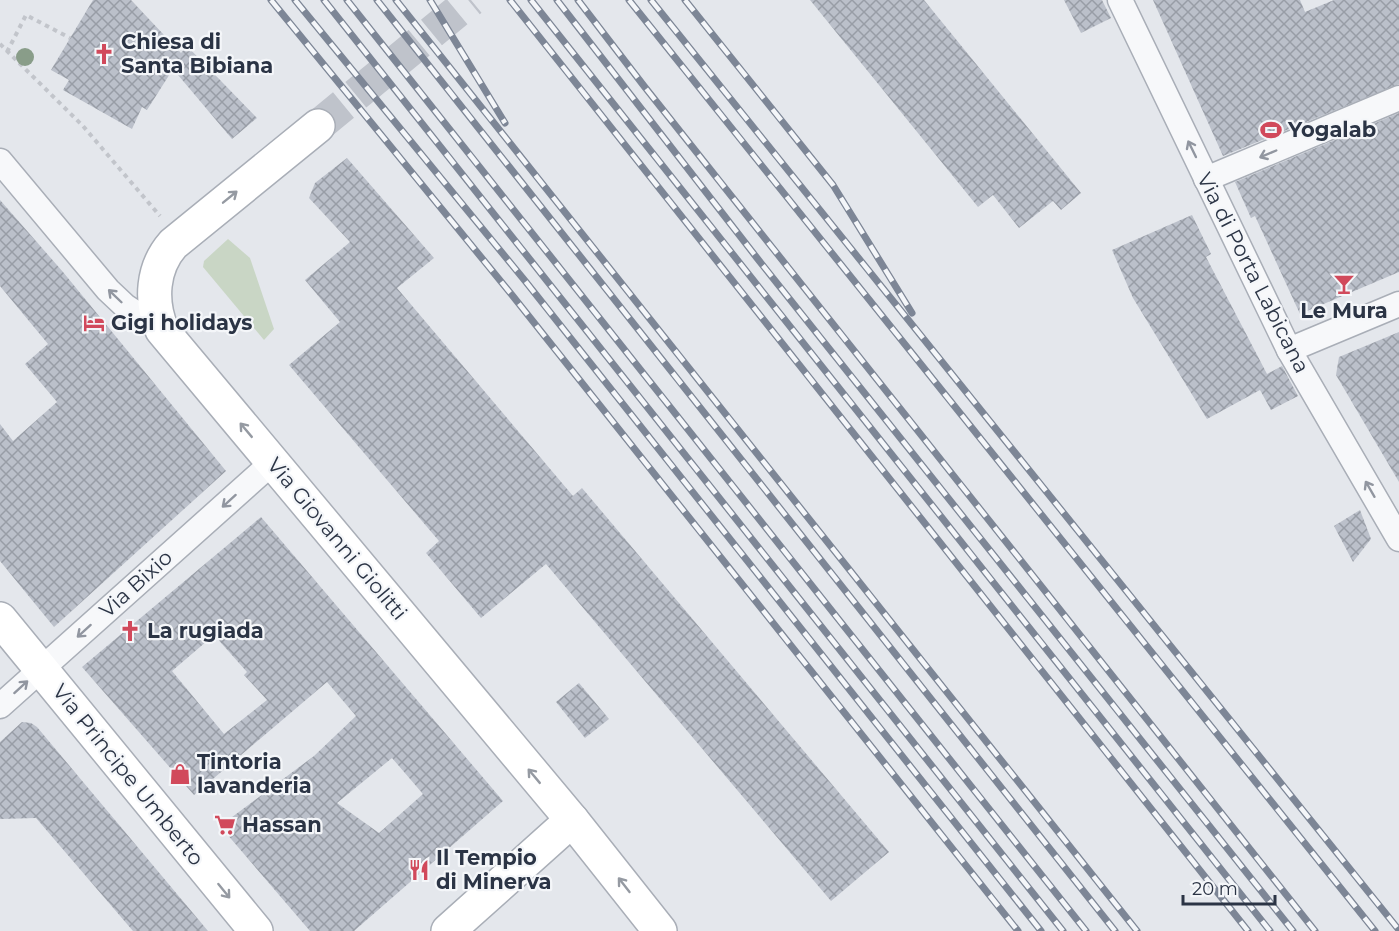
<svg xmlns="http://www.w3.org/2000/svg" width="1399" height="931" viewBox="0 0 1399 931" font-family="Montserrat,sans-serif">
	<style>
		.garden { fill: #c9d6c5 }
		.building { fill: url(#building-cross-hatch); fill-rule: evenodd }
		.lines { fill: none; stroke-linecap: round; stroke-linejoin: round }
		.secondary-tunnel { stroke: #bfc3cb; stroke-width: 33; stroke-dasharray: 33 16; stroke-linecap: butt }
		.street-casing { stroke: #a9aeb7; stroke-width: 27 }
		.secondary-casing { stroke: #a9aeb7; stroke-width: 36 }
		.path { stroke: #c2c5cb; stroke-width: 4; stroke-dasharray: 4.5 4.5; stroke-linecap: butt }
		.street { stroke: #f7f8fa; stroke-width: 24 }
		.secondary { stroke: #fff; stroke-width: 33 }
		.rail-casing { stroke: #7d8696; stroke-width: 7 }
		.rail { stroke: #f4f6f9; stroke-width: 4.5; stroke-dasharray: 14; stroke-linecap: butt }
		.tree { fill: #899d89 }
		.oneway { stroke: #9196a0 }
		.oneway2 { stroke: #959aa2 }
		.labels { text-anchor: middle; stroke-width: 4.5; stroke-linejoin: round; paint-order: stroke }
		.poi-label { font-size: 21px; font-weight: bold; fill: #2b3445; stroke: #f4f6f9; text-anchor: start }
		.street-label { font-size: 21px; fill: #2b3445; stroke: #f4f6f9 }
	</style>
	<defs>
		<pattern id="building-cross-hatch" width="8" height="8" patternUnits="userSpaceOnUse" patternTransform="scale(1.5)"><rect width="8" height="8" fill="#bbc0ca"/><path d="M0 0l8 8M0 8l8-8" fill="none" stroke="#989da6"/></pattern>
	</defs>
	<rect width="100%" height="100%" fill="#e4e7ec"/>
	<polygon class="garden" points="228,239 250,258 274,329 264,340 203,267 204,261"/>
	<g class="building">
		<polygon points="93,0 131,0 181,53 187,46 257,118 232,139 173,69 147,110 142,107 132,129 63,90 69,80 51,70"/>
		<polygon points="810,0 924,0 1081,193 1061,210 1053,201 1019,228 993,195 978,207"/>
		<polygon points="1064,0 1102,0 1111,18 1081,33"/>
		<polygon points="1153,0 1300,0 1305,12 1334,0 1399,0 1399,84 1223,156"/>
		<polygon points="1399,113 1399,272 1300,314 1255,216 1251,218 1235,182"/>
		<polygon points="347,158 434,258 397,288 573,496 582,488 889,852 831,901 546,564 481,618 426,553 439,541 289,365 340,322 305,280 350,242 309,198 315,183"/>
		<polygon points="0,200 63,272 226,471 54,627 0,561 0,424 13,441 57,402 25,364 48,344 0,286"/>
		<polygon points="1192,215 1211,254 1206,257 1267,374 1282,366 1298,396 1271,410 1260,390 1207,419 1133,298 1112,250"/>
		<polygon points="1399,332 1399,482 1336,375 1339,357"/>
		<polygon points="1360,510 1371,539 1353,562 1334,526"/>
		<path d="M 261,517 L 503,801 L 354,931 L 310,931 L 220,826 L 314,756 L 356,716 L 327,682 L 194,795 L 82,667 ZM 214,635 L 247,672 L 244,675 L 267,700 L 224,734 L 172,671 ZM 392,758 L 423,794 L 379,833 L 337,803 Z"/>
		<polygon points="579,683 609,719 585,738 556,702"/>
		<polygon points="22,722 31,723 37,727 208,931 133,931 36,818 0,819 0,742"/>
	</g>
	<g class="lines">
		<polyline class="secondary-tunnel" points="318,126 471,0"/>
		<defs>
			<g id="street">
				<polyline points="1120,0 1289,350 1399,539"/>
				<polyline points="0,161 108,290 125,306 162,330"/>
				<polyline points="1206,179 1399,98"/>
				<polyline points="1289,350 1399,304"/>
				<polyline points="0,706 273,462"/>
			</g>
			<g id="secondary">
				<path d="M 318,126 L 173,244 C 152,268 150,301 162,330 L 572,820 L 660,931"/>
				<polyline points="0,619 256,931"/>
				<polyline points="448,931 572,820"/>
			</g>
		</defs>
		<use href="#street" class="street-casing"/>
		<use href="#secondary" class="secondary-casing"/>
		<g class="path">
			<polyline points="0,44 83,126 160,216"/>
			<polyline points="7,52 26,15 70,38"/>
		</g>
		<use href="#street" class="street"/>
		<use href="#secondary" class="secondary"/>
		<defs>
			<g id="rail">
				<polyline points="271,0 512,295 1018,931"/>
				<polyline points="295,0 526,282 1041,931"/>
				<polyline points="324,0 1063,931"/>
				<polyline points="347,0 1086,931"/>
				<polyline points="377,0 1115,931"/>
				<polyline points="396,0 1137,931"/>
				<polyline points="430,0 505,123"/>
				<polyline points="510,0 1248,931"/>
				<polyline points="531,0 1270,931"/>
				<polyline points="557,0 757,258 1293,931"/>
				<polyline points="578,0 644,86 1315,931"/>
				<polyline points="629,0 1375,931"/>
				<polyline points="651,0 1399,930"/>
				<polyline points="685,0 833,185 912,313"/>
			</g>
		</defs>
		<use href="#rail" class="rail-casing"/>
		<use href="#rail" class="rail"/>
	</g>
	<circle class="tree" cx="25" cy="57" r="9"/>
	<defs><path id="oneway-shaft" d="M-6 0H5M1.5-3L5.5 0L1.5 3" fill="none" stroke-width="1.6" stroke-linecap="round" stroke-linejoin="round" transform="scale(1.5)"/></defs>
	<g class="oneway">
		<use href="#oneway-shaft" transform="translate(1192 149) rotate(-116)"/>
		<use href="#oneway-shaft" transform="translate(1268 154) rotate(157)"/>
		<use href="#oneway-shaft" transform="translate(115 296) rotate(-136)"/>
		<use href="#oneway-shaft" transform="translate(1370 489) rotate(-120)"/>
		<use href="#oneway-shaft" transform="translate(229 501) rotate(138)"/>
		<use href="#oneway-shaft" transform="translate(84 631) rotate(138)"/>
		<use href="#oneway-shaft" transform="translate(21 687) rotate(-42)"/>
	</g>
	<g class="oneway2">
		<use href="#oneway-shaft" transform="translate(230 197) rotate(-39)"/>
		<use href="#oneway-shaft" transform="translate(246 430) rotate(-130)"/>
		<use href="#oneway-shaft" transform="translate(534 776) rotate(-130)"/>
		<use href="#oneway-shaft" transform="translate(624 885) rotate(-128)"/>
		<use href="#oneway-shaft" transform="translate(224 891) rotate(51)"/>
	</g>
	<defs>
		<symbol id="church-bare" viewBox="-9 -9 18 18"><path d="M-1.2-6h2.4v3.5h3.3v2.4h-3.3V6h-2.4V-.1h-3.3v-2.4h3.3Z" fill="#d1495b" stroke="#f4f6f9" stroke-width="2.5" paint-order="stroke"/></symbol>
		<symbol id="stadium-bare" viewBox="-9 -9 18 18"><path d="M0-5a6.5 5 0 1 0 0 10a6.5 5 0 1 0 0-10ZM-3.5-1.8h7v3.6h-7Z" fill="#d1495b" stroke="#f4f6f9" stroke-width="2.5" paint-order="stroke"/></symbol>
		<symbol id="bar-bare" viewBox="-9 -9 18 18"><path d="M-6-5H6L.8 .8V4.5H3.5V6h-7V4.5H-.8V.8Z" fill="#d1495b" stroke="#f4f6f9" stroke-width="2.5" paint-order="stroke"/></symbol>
		<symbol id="hotel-bare" viewBox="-9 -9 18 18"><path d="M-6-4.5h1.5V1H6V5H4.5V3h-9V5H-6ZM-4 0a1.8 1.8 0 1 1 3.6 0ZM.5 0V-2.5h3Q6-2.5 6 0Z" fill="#d1495b" stroke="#f4f6f9" stroke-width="2.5" paint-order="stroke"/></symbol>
		<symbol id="shop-bare" viewBox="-9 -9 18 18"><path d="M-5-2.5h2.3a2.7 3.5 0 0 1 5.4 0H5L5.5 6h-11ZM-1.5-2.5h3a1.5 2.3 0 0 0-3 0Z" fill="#d1495b" stroke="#f4f6f9" stroke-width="2.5" paint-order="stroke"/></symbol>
		<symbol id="supermarket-bare" viewBox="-9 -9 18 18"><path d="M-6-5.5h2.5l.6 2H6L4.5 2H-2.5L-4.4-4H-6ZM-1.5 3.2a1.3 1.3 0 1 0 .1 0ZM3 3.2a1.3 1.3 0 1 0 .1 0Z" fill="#d1495b" stroke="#f4f6f9" stroke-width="2.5" paint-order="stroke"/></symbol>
		<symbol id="restaurant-bare" viewBox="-9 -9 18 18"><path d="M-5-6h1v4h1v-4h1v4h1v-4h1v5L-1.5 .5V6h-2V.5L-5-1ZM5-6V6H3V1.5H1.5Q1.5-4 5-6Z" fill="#d1495b" stroke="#f4f6f9" stroke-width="2.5" paint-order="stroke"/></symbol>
	</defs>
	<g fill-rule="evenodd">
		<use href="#church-bare" x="89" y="39" width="30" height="30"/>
		<use href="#stadium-bare" x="1256" y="115" width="30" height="30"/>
		<use href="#bar-bare" x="1329" y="269" width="30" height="30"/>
		<use href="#hotel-bare" x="79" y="308" width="30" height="30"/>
		<use href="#church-bare" x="115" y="616" width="30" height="30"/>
		<use href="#shop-bare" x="165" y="759" width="30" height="30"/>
		<use href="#supermarket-bare" x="210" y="810" width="30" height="30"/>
		<use href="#restaurant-bare" x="404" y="855" width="30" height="30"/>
	</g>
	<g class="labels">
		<g class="poi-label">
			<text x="121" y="49">Chiesa di<tspan x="121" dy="24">Santa Bibiana</tspan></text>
			<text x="1288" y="137">Yogalab</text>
			<text x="1344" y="318" text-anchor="middle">Le Mura</text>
			<text x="111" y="330">Gigi holidays</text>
			<text x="147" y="638">La rugiada</text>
			<text x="197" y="769">Tintoria<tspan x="197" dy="24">lavanderia</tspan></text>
			<text x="242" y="832">Hassan</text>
			<text x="436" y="865">Il Tempio<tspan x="436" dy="24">di Minerva</tspan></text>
		</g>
		<g class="street-label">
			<text transform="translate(1253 273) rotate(63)" y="7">Via di Porta Labicana</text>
			<text transform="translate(337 539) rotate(50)" y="7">Via Giovanni Giolitti</text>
			<text transform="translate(136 584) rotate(-42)" y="7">Via Bixio</text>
			<text transform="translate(128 775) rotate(51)" y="7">Via Principe Umberto</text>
		</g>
	</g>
	<path d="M1183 895v9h92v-9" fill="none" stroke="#2b3445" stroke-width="3"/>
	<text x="1192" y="895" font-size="18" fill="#2b3445" stroke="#f4f6f9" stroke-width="4.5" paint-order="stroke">20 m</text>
</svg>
